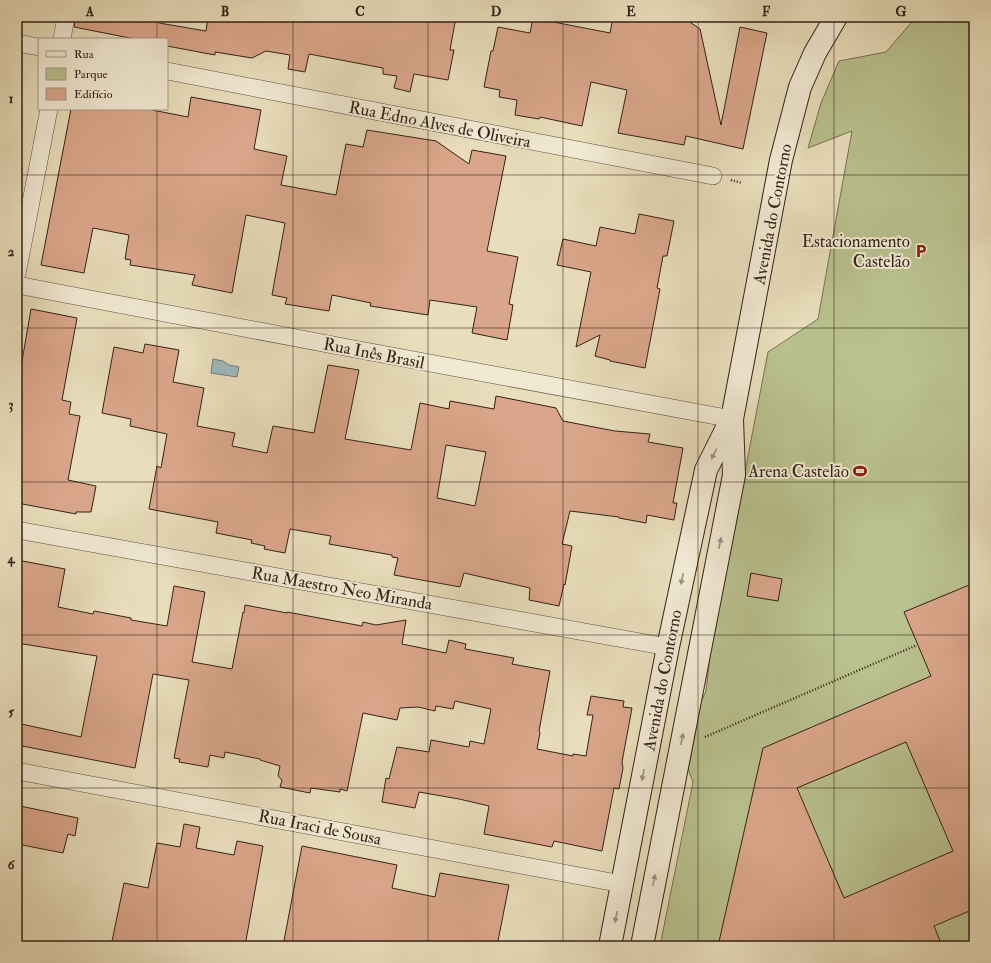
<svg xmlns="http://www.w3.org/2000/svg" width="991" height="963" viewBox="0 0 991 963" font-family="'IM FELL Double Pica',serif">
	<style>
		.green { fill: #b9c18f; stroke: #767154 }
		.water { fill: #9db9bc; stroke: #737c7b }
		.building { fill: #daa68b; stroke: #342119; fill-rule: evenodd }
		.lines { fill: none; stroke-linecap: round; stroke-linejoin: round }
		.street-casing { stroke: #615042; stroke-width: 18 }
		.secondary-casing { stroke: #342119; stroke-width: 24 }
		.path { stroke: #342119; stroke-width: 2.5; stroke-dasharray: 1 2; stroke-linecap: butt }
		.street { stroke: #f1ead3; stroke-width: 17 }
		.secondary { stroke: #f1ead3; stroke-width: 22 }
		.oneway { fill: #9c907f }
		.grid { fill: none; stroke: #342119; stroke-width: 1; stroke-opacity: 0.55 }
		.labels { text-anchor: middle; stroke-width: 4; stroke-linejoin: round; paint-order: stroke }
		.street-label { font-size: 17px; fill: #342119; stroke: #f1ead3 }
		.poi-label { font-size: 17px; fill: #342119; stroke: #f1ead3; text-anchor: end }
		.neatline { fill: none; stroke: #342119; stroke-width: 1.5 }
		.grid-label { font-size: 13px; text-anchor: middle; font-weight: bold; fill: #342119 }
	</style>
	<rect width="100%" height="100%" fill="#e9debc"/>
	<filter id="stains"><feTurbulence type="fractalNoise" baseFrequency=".005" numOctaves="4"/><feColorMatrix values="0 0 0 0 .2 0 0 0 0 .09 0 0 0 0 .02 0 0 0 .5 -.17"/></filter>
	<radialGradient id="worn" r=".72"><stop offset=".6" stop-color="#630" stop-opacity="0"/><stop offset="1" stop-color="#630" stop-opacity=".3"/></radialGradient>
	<polygon class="green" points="916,17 974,17 974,946 660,946 693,782 688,769 690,761 701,702 706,691 711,648 768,352 818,319 852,131 808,148 821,103 839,61 886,52"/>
	<polygon class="water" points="213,359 223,361 229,365 239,367 237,377 211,373"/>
	<g class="building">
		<polygon points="76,17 161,17 159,23 206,31 208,17 456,17 450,50 454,50 448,80 414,74 410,92 394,88 397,76 383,74 383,68 309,54 305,72 288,69 290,55 266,51 252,58 215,52 215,55 167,46 167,39 135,39 74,27"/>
		<polygon points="613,17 681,17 684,18 700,29 721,125 740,27 767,33 743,149 686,136 684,145 618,133 627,90 591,82 582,126 540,117 539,119 515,115 517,100 499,97 500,90 484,87 491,51 493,51 498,27 530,33 533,18 610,33"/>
		<polygon points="191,97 261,110 254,149 287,156 281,185 336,195 346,144 363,147 367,130 436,141 469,164 472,150 506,156 487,251 518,257 509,304 513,305 507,340 472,333 477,307 430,300 428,315 370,306 371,303 332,295 329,311 285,304 287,298 272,295 285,223 246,215 232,293 192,285 195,275 130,265 131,260 125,259 129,235 93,228 84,273 41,265 71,109 147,109 188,117"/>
		<polygon points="639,214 674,221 667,256 663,256 657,288 660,289 645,368 610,361 610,360 595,356 600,335 576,347 591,272 557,265 563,239 596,246 600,227 635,234"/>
		<polygon points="31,309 77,318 62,400 71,402 69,414 80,416 68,480 96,486 91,512 76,512 76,514 17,503 17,390"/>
		<path d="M 145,344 L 179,350 L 173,382 L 204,388 L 197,426 L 235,433 L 232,446 L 267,453 L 273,426 L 314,433 L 328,365 L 359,370 L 345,439 L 411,450 L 420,403 L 449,409 L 450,401 L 494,409 L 496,396 L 556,408 L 563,421 L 615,431 L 650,434 L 648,442 L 683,448 L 673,503 L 677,503 L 674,520 L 647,515 L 646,523 L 619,518 L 619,517 L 570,511 L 562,544 L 572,546 L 565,585 L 564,584 L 559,606 L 529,600 L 530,588 L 464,573 L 460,587 L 394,575 L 398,558 L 392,557 L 392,555 L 329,544 L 331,536 L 290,529 L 285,553 L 264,549 L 265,546 L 251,543 L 252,540 L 216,533 L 218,522 L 149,509 L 157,466 L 161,468 L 167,434 L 130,426 L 131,419 L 102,413 L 114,347 L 143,353 ZM 446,445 L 486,452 L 475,506 L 437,498 Z"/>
		<polygon points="17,560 65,569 58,607 93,614 94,611 131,618 131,620 167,626 174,586 205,592 192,662 232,669 243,612 244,613 245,605 287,613 287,612 362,626 363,622 376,625 406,620 402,644 446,653 449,640 466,644 465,649 514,658 512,664 550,671 539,731 540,732 537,749 573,756 573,754 586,756 593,715 587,715 591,696 624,701 623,707 632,708 622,762 623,768 619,789 614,788 602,851 554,841 552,847 484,834 489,806 459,799 419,792 415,808 382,802 386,778 389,779 397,747 429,752 431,740 469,747 470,741 484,744 491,709 455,701 453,709 436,706 435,711 418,707 400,708 397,720 363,713 347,791 340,789 340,792 311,788 310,793 280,787 282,780 278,776 280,766 260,760 260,759 225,752 224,758 210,755 208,767 179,762 180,759 174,758 189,680 153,674 135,768 17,745 17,723 81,737 97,656 17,643"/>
		<polygon points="751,573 782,579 778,601 747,596"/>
		<path d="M 974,583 L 974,909 L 934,926 L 942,946 L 718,946 L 763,748 L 931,676 L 904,612 ZM 906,742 L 953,851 L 844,898 L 797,788 Z"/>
		<polygon points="20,806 78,818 75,836 68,834 63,853 17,844 17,822"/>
		<polygon points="184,824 200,827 196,848 234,855 237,841 263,846 245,946 111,946 124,883 148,888 157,843 180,847"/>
		<polygon points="302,846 397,865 392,888 435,897 440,873 509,885 497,946 283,946"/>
	</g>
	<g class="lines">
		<defs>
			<g id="street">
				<polyline points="62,39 66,17"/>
				<polyline points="17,43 39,47"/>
				<polyline points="167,71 713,176"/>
				<polyline points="17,274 49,109"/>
				<polyline points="17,285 349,348 732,419"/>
				<polyline points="17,530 668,647"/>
				<polyline points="17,771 622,884"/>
			</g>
			<g id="secondary">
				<polyline points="610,946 668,647 706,470 731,420"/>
				<polyline points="642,946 734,475 732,419 781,160 800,87 815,53 836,17"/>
			</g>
		</defs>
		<use href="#street" class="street-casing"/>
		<use href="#secondary" class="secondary-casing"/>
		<g class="path">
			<polyline points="731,180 742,183"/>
			<polyline points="705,737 917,645"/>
		</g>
		<use href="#street" class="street"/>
		<use href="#secondary" class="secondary"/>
	</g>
	<defs><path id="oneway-solid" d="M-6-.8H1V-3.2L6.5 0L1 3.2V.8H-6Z"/></defs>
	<g class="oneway">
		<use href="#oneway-solid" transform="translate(714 454) rotate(117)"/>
		<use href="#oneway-solid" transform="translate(720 543) rotate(-79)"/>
		<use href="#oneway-solid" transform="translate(682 579) rotate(102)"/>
		<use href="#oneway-solid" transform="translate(682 739) rotate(-79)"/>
		<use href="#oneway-solid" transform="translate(643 775) rotate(101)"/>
		<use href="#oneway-solid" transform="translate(654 880) rotate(-79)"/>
		<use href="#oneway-solid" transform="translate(616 917) rotate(101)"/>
	</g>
	<path class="grid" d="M 157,17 L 157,39M 293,17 L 293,946M 428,17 L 428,946M 563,17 L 563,946M 698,17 L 698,946M 834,17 L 834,946M 157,109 L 157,946M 17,175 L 974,175M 17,328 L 974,328M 17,482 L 974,482M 17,635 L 974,635M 17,788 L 974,788"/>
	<defs>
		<symbol id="parking-bare" viewBox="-9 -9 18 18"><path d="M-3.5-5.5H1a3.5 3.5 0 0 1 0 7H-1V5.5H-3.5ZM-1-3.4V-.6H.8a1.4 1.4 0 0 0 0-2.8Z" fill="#8f2418" stroke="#f1ead3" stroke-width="2.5" paint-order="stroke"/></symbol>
		<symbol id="stadium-bare" viewBox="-9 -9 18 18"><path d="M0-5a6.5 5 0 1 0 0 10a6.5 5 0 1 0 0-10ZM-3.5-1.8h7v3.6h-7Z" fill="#8f2418" stroke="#f1ead3" stroke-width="2.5" paint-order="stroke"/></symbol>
	</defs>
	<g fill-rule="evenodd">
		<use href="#parking-bare" x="911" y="241" width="20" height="20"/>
		<use href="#stadium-bare" x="850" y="461" width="20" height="20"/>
	</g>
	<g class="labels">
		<g class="street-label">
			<text transform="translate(440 124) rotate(11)" y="6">Rua Edno Alves de Oliveira</text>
			<text transform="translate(772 214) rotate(-79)" y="6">Avenida do Contorno</text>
			<text transform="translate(374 353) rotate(11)" y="6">Rua Inês Brasil</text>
			<text transform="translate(342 588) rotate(10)" y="6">Rua Maestro Neo Miranda</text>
			<text transform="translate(662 680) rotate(-79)" y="6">Avenida do Contorno</text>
			<text transform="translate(320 827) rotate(11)" y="6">Rua Iraci de Sousa</text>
		</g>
		<g class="poi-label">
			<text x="910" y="247">Estacionamento<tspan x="910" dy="20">Castelão</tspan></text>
			<text x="849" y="477">Arena Castelão</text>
		</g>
	</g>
	<rect width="991" height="963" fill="none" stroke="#e9debc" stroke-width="44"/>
	<rect x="38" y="38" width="130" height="72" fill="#f1ead3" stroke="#a59a89"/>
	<rect x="46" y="51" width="20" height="6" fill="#f1ead3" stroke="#a59a89"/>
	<text x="74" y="58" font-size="12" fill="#342119">Rua</text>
	<rect x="46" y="68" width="20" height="12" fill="#b9c18f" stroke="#a59a89"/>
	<text x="74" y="78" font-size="12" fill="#342119">Parque</text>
	<rect x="46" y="88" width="20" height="12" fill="#daa68b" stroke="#a59a89"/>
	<text x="74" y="98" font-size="12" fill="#342119">Edifício</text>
	<rect x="22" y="22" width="947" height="919" class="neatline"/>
	<g class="grid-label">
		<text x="90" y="16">A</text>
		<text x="225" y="16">B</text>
		<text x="360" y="16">C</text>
		<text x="496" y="16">D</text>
		<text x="631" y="16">E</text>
		<text x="766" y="16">F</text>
		<text x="901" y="16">G</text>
		<text x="11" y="103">1</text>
		<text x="11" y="256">2</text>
		<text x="11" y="409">3</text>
		<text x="11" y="563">4</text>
		<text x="11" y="716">5</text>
		<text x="11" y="869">6</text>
	</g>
	<rect width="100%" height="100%" filter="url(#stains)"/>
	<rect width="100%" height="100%" fill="url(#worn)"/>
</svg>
